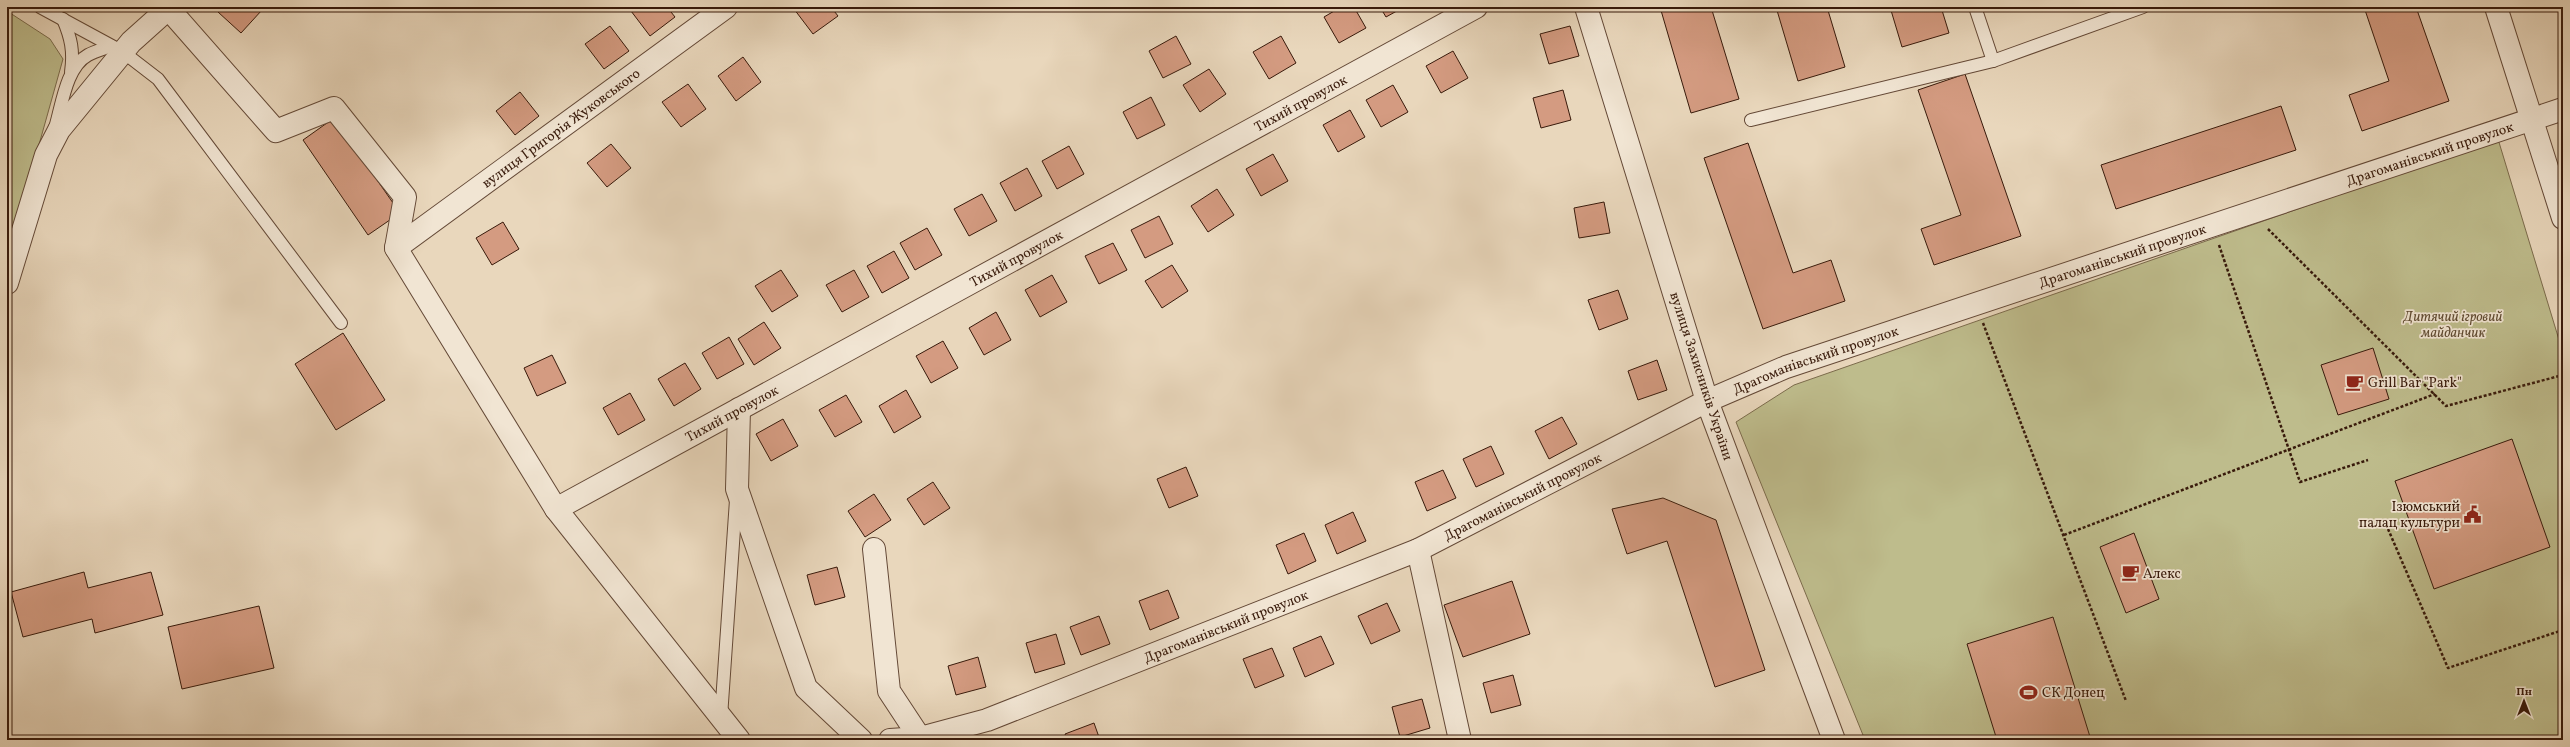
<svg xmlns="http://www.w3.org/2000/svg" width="2570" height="747" viewBox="0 0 2570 747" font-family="Vollkorn,serif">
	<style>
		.green { fill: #bebc8c; stroke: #7b6b4c }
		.building { fill: #d49b81; stroke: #381a0b }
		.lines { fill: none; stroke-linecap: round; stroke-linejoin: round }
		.service-casing { stroke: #644937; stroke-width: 14 }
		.minor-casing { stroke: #644937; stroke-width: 24 }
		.tertiary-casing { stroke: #644937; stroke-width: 24 }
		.path { stroke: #381a0b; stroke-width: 2.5; stroke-dasharray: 3 2; stroke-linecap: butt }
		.service { stroke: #f1e5d3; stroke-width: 12 }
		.minor { stroke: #f1e5d3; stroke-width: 22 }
		.tertiary { stroke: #f1e5d3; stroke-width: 22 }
		.labels { text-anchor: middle; stroke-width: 3.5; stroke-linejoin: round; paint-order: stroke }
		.street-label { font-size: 14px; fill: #381a0b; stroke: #f1e5d3 }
		.park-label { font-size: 14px; font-style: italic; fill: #604b32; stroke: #f1e5d3 }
		.poi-label { font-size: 14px; fill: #381a0b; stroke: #f1e5d3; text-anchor: start }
	</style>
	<rect width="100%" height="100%" fill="#e9d7bc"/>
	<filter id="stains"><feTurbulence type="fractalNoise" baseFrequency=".005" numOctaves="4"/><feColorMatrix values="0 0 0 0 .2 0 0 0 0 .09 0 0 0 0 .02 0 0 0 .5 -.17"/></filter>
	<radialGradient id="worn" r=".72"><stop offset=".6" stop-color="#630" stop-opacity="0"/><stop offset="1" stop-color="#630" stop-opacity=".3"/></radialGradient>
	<g class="green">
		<polygon points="7,11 50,39 63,59 7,259"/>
		<polygon points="2498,139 2563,353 2563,740 1865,740 1736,422 1794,385"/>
	</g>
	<g class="building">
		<polygon points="223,7 258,7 262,10 241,33 218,12"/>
		<polygon points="637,7 667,7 675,17 650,36 631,11"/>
		<polygon points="797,7 831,7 838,16 813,34 794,9"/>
		<polygon points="1341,7 1354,7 1366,28 1339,43 1324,17"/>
		<polygon points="1380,7 1404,7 1386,17"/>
		<polygon points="1660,7 1711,7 1739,99 1691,113"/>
		<polygon points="1776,7 1827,7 1845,67 1798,81"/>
		<polygon points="1890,7 1941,7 1949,33 1902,47"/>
		<polygon points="2364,7 2416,7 2449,101 2362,131 2349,95 2389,81"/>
		<polygon points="610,26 629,51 604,69 585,44"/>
		<polygon points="1570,26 1579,56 1549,64 1540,34"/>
		<polygon points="1176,36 1191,64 1163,78 1149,51"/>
		<polygon points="1281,36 1296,63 1269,79 1253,52"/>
		<polygon points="1453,51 1468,78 1441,93 1426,66"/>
		<polygon points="743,57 761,82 736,101 718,76"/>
		<polygon points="1209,69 1226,94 1200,112 1183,85"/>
		<polygon points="1965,74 2021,236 1934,265 1921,229 1961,215 1918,90"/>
		<polygon points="688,84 706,109 681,127 662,102"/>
		<polygon points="1393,85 1408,112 1381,127 1366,100"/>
		<polygon points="1563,90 1571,120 1541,128 1533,98"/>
		<polygon points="520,92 539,116 515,135 496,111"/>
		<polygon points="1151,97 1165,125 1137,139 1123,112"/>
		<polygon points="2281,106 2296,150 2116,209 2101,165"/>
		<polygon points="1350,110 1365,137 1338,152 1323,125"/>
		<polygon points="334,118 400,213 368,235 303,140"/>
		<polygon points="1748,143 1793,273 1831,260 1845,301 1763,329 1704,158"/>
		<polygon points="611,144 631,168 607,187 587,163"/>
		<polygon points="1069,146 1084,174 1057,189 1042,161"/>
		<polygon points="1273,154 1288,181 1261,196 1246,169"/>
		<polygon points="1027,168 1042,196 1015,211 1000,183"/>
		<polygon points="1217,189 1234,215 1208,232 1191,206"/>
		<polygon points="982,194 997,221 969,236 954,209"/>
		<polygon points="1604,202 1610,233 1579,238 1574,208"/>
		<polygon points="1159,216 1173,244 1145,258 1131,230"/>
		<polygon points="503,222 519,249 492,265 476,238"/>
		<polygon points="927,228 942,255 915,270 900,243"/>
		<polygon points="1113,243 1127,270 1099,284 1085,256"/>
		<polygon points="894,251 909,278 882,293 867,266"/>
		<polygon points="1172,265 1188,291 1162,308 1145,281"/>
		<polygon points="781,270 798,296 772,312 755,286"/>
		<polygon points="854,270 869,297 842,312 826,285"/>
		<polygon points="1052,275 1067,302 1040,317 1025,290"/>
		<polygon points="1618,290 1628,319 1599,330 1588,300"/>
		<polygon points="996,312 1011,340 984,355 969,328"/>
		<polygon points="764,322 781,348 754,365 738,339"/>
		<polygon points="343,333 385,400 336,430 295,364"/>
		<polygon points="729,337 744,364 717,379 702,353"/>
		<polygon points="943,341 958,368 931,383 916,356"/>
		<polygon points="2373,348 2389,399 2338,415 2321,365"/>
		<polygon points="552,355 566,383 537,396 524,368"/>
		<polygon points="1657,360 1667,390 1638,400 1628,371"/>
		<polygon points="685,363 701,389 674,406 658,379"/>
		<polygon points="906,390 921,417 894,433 879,406"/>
		<polygon points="630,393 645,420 618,435 603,408"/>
		<polygon points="846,395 862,422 835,437 819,410"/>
		<polygon points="1562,417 1577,444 1549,459 1535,431"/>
		<polygon points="783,419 798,446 771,461 756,434"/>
		<polygon points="2512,439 2550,547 2434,589 2395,481"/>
		<polygon points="1491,446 1504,474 1476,487 1463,459"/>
		<polygon points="1186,467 1198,496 1169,508 1157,479"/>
		<polygon points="1443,470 1456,498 1427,511 1415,482"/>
		<polygon points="933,482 950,508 924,525 907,499"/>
		<polygon points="874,494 891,520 865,537 848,511"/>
		<polygon points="1663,498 1716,520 1765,670 1715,687 1667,541 1627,554 1612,509"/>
		<polygon points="1353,512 1366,541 1337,554 1325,525"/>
		<polygon points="1304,533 1316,561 1288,574 1276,545"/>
		<polygon points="2134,533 2159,599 2126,613 2100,547"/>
		<polygon points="837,567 845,597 815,605 807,575"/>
		<polygon points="84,572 88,588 151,572 163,615 95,633 92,619 23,637 11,592"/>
		<polygon points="1512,581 1530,634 1463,657 1444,605"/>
		<polygon points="1168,590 1179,618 1150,630 1139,601"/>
		<polygon points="1387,603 1400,631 1371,644 1358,616"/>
		<polygon points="259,606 274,668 182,689 168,627"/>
		<polygon points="1099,616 1110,644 1081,655 1070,627"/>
		<polygon points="2053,617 2091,740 1997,740 1967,644"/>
		<polygon points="1056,634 1065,664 1035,673 1026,643"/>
		<polygon points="1321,636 1334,664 1305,677 1293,648"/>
		<polygon points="1272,648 1284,676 1255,688 1243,659"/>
		<polygon points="978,657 986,687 956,695 948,666"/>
		<polygon points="1513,675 1521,705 1491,713 1483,683"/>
		<polygon points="1422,699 1430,728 1400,737 1392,707"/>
		<polygon points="1094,723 1100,740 1067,740 1065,734"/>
	</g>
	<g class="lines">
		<defs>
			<g id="service">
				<polyline points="40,7 123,52 158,79 341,323"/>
				<polyline points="1975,7 1993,61 2143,7"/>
				<path d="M 63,19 C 71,38 74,51 71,72"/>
				<polyline points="1751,120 1993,61"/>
				<path d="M 55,128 C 62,105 66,67 88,55 C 95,51 103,49 111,46"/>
				<polyline points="721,717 736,500"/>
			</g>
			<g id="minor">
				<polyline points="167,7 276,131 334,108 405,197 396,248 556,509 739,740"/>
				<path id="s1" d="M 396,248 L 726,7"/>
				<polyline points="7,283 46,155 59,130 131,42 170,7"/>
				<polyline points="1707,401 1834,740"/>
				<polyline points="739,409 737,489 806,688 861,740"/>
				<path id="s2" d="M 556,509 L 1476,7"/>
				<polyline points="874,549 889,691 920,738"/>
				<polyline points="1418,550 1460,740"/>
				<path id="s3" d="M 890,740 L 920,738 L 987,720 L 1418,550 L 1707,401 L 1786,367 L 2563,109"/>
			</g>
			<g id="tertiary">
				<polyline points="1586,7 1707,401"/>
				<polyline points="2496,7 2563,218"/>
			</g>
		</defs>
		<use href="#service" class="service-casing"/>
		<use href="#minor" class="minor-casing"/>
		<use href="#tertiary" class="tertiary-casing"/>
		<g class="path">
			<polyline points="2268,229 2446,406 2563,375"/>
			<polyline points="2219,245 2300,482 2368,460"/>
			<polyline points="1983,323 2126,701"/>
			<polyline points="2388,529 2448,668 2563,630"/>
			<polyline points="2064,535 2435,394"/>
		</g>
		<use href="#service" class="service"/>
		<use href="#minor" class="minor"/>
		<use href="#tertiary" class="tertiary"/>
	</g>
	<defs>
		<symbol id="cafe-bare" viewBox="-9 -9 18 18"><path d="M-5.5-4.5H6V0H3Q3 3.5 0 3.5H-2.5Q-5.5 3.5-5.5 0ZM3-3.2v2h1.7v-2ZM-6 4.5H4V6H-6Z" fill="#8f2418" stroke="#f1e5d3" stroke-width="2.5" paint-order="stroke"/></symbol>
		<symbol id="civic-bare" viewBox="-9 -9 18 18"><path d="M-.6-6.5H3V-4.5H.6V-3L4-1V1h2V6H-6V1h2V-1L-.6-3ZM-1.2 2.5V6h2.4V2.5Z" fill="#8f2418" stroke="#f1e5d3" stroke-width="2.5" paint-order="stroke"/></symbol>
		<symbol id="stadium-bare" viewBox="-9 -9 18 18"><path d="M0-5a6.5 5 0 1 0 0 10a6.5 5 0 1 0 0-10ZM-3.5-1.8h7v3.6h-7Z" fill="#8f2418" stroke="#f1e5d3" stroke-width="2.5" paint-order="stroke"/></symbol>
	</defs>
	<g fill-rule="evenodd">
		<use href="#cafe-bare" x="2342" y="370" width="25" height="25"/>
		<use href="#civic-bare" x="2460" y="502" width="25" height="25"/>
		<use href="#cafe-bare" x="2118" y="560" width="25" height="25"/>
		<use href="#stadium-bare" x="2016" y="680" width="25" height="25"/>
	</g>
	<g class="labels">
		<g class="street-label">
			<text dy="5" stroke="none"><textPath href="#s2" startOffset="848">Тихий провулок</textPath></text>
			<text dy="5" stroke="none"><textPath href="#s1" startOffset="204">вулиця Григорія Жуковського</textPath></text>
			<text dy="5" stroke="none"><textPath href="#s3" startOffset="1652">Драгоманівський провулок</textPath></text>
			<text dy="5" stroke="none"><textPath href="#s3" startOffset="1328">Драгоманівський провулок</textPath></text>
			<text dy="5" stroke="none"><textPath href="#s2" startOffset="524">Тихий провулок</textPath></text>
			<text dy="5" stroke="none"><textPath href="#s3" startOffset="1004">Драгоманівський провулок</textPath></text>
			<text transform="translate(1702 376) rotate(72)" y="5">вулиця Захисників України</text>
			<text dy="5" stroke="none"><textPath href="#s2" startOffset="200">Тихий провулок</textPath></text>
			<text dy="5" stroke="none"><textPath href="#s3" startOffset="680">Драгоманівський провулок</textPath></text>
			<text dy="5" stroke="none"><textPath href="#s3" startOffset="356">Драгоманівський провулок</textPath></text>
		</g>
		<g class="park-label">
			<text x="2453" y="321">Дитячий ігровий<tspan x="2453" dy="16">майданчик</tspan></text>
		</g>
		<g class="poi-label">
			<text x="2368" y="387">Grill Bar "Park"</text>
			<text x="2460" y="511" text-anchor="end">Ізюмський<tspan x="2460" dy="16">палац культури</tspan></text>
			<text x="2143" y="578">Алекс</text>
			<text x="2042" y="697">СК Донец</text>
		</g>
	</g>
	<rect width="2570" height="747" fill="none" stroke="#e9d7bc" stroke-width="24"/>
	<rect x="8" y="8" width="2554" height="731" fill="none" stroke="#381a0b" stroke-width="2"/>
	<rect x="12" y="12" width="2546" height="723" fill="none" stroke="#381a0b"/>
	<g transform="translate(2524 701)" stroke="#f1e5d3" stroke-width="3" paint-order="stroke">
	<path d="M0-3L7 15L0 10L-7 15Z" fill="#381a0b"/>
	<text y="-6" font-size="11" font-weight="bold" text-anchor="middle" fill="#381a0b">Пн</text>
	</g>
	<rect width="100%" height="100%" filter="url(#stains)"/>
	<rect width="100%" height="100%" fill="url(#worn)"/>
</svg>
